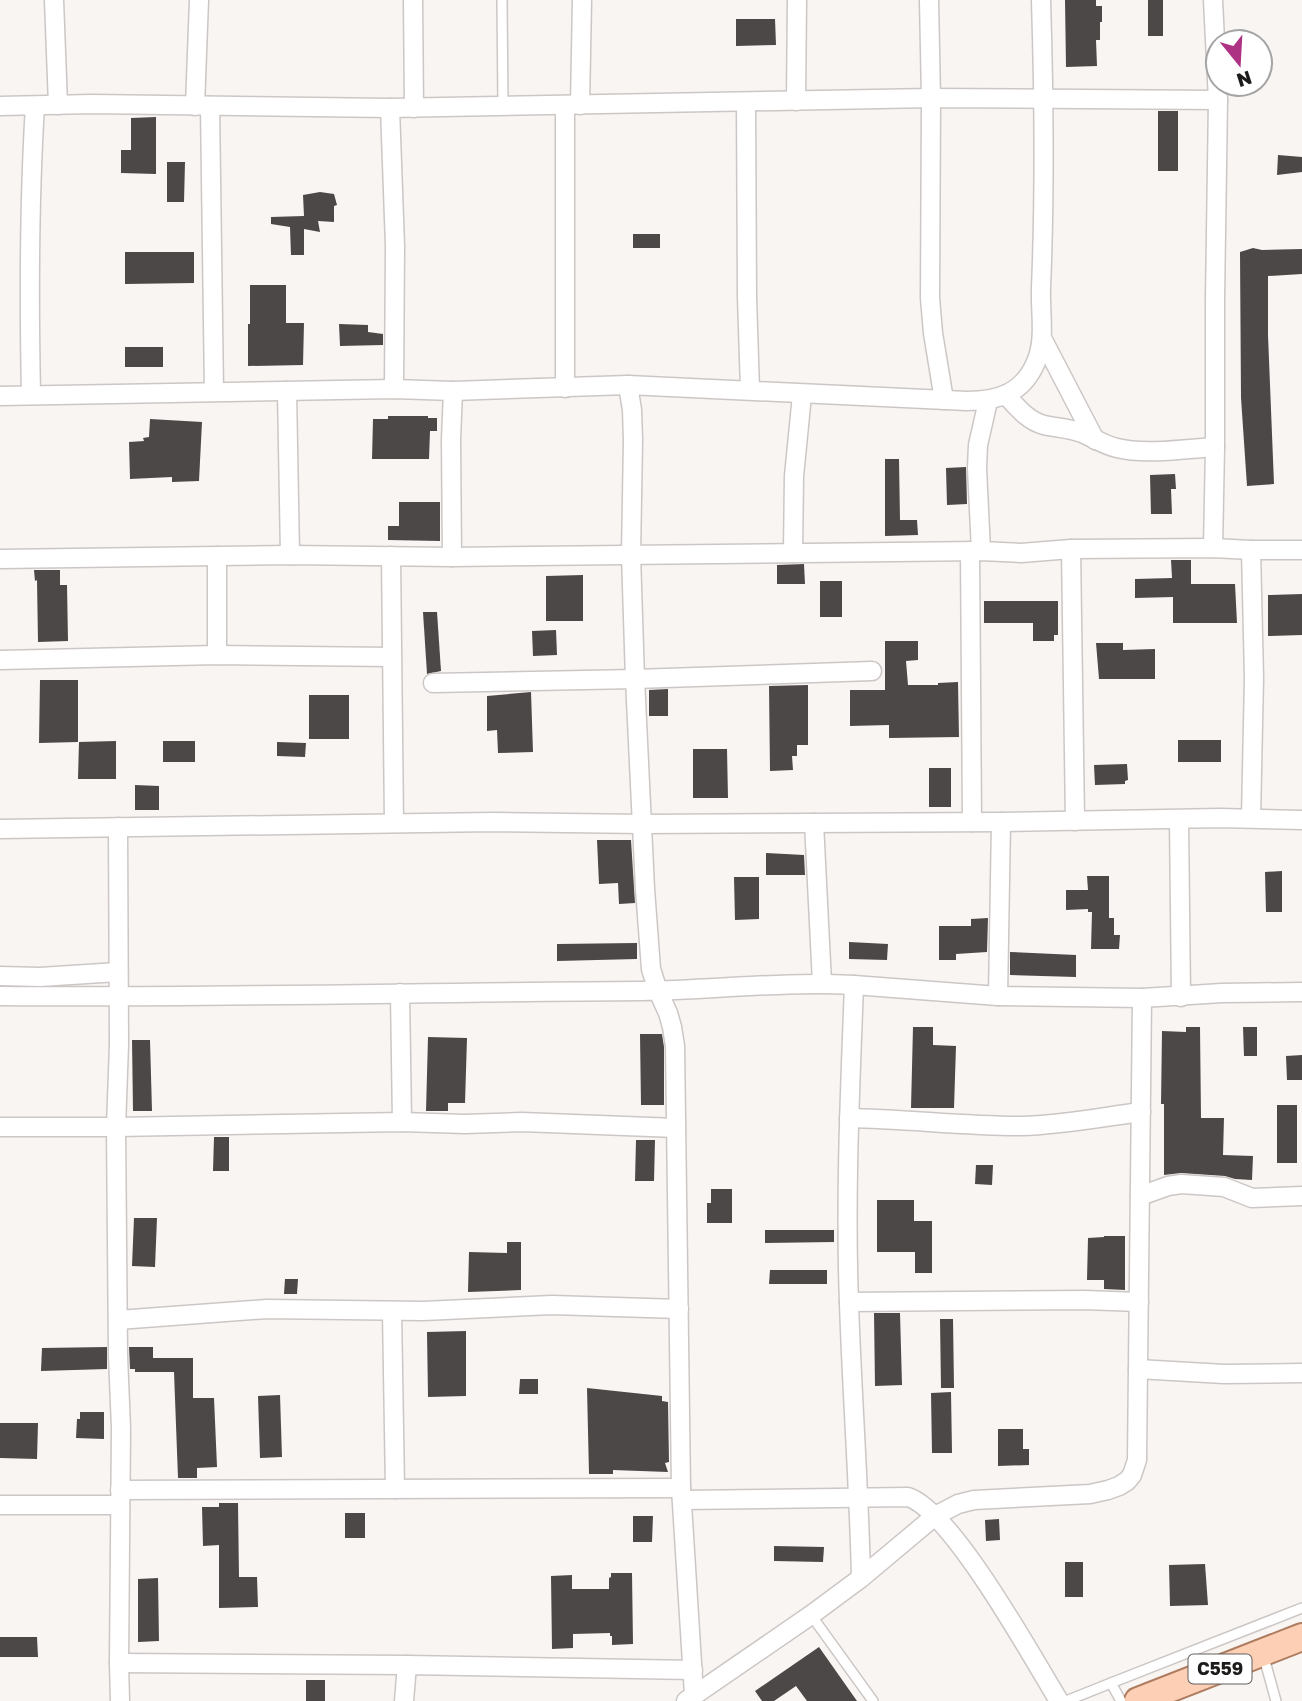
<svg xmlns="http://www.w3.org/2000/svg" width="1302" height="1701" viewBox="0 0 1302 1701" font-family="'Golos Text',sans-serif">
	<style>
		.building { fill: #4c4847 }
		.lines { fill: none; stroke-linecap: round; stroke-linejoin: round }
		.lane-casing { stroke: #ccc7c5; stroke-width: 12 }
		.street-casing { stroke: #ccc7c5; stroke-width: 21 }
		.primary-casing { stroke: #ae7d60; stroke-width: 30 }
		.lane { stroke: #fff; stroke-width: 9 }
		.street { stroke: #fff; stroke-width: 18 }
		.primary { stroke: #fdd0b6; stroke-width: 26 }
		.labels { text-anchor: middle; stroke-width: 7; stroke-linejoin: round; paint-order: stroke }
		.shield { fill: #fff; stroke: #62605f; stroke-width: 2 }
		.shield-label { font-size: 18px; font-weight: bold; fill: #1e1c1b }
	</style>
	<rect width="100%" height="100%" fill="#f9f5f3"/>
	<g class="building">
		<polygon points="1065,0 1096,0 1096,6 1102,6 1102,22 1100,22 1100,40 1096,40 1097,66 1066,67"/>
		<rect x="1148" y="0" width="15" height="36"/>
		<polygon points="736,19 775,19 776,45 736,46"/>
		<rect x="1158" y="111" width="20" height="60"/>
		<polygon points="156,117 156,174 121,173 121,150 131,150 131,118"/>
		<polygon points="1278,155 1302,157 1302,172 1277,175"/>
		<polygon points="167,162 185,162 184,202 167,202"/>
		<polygon points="320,192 334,194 337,205 334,206 334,222 318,221 320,232 304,229 304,255 291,255 290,227 271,224 271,217 304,216 303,195"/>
		<rect x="633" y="234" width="27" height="14"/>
		<polygon points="1253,248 1262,250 1302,249 1302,274 1268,276 1268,335 1274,484 1247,486 1241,398 1240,252"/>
		<polygon points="125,252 194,252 194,283 125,284"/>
		<polygon points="250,285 286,285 286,323 304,323 303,365 248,366 248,324 250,324"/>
		<polygon points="339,324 368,325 368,332 383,334 383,345 340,346"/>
		<rect x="125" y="347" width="38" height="20"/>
		<polygon points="388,416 428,416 428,418 437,418 437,431 430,431 429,459 372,459 373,419 388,419"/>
		<polygon points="150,419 202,422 199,481 172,482 172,477 130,479 129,442 144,441 143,438 149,437"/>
		<polygon points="885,459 899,459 900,520 917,520 918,535 885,536"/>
		<polygon points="966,467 967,504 947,505 946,468"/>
		<polygon points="1175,474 1176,489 1171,489 1172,514 1151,514 1150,475"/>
		<polygon points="399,502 440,502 440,541 388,540 388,526 399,526"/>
		<polygon points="1171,560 1191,560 1191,584 1235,584 1237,623 1173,623 1173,597 1135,598 1135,579 1172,578"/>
		<polygon points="804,564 805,584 777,584 777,565"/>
		<polygon points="34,570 60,570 60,585 67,585 68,641 38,642 37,580 35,581"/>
		<polygon points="583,575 583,621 546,621 546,576"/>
		<rect x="820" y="581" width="22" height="36"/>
		<polygon points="1302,594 1302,635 1268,636 1268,595"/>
		<polygon points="984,601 1058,601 1058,635 1054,635 1054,641 1033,641 1033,623 984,623"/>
		<polygon points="423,612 437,612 441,671 427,674"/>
		<polygon points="556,630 557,655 533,656 532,631"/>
		<polygon points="885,641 918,641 918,660 906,661 908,685 938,685 938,683 958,682 959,737 889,738 889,725 850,726 850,690 885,690"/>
		<polygon points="1096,643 1123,643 1123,650 1155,649 1155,679 1099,679"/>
		<polygon points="40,680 78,680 78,742 39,743"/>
		<polygon points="808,685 808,745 797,745 797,756 792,756 793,770 770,771 769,686"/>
		<polygon points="668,689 668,716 649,716 649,690"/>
		<polygon points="531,692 533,752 498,753 497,730 487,731 487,696"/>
		<rect x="309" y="695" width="40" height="44"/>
		<rect x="1178" y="740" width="43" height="22"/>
		<polygon points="116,741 116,779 78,779 79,742"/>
		<rect x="163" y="741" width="32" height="21"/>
		<polygon points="277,742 306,743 305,757 277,756"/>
		<polygon points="693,749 727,749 728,798 693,798"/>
		<polygon points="1127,764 1128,780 1125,781 1125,784 1095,785 1094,765"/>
		<rect x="929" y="768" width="22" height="39"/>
		<polygon points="135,785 159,786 159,810 135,810"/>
		<polygon points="597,840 631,840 635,903 619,904 618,883 599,884"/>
		<polygon points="766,853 804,855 805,875 766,875"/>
		<polygon points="1282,871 1282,912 1266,912 1265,872"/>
		<polygon points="1087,876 1109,876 1109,918 1114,918 1114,935 1120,935 1119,949 1091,949 1092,912 1088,912 1088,909 1066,910 1066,890 1088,890"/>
		<polygon points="734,877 759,877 759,919 735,920"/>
		<polygon points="988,918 987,952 956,954 956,960 939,960 939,926 971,926 971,919"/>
		<polygon points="849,942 888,944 887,960 849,959"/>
		<polygon points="637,943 637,959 557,961 557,944"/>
		<polygon points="1010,952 1076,955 1076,977 1010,975"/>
		<polygon points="913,1027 933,1027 933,1045 956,1046 954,1108 911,1108"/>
		<polygon points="1186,1027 1200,1027 1201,1118 1224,1118 1223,1155 1253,1156 1252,1180 1235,1179 1225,1176 1181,1173 1164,1175 1164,1104 1161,1104 1162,1031 1186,1032"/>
		<polygon points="1243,1027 1257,1027 1257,1056 1244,1056"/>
		<polygon points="640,1034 662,1034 664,1047 664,1105 641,1105"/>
		<polygon points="428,1037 467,1038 465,1103 448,1103 448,1111 426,1111"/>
		<polygon points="132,1040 150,1040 152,1111 133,1111"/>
		<polygon points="1302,1055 1302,1080 1287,1080 1286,1056"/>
		<rect x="1277" y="1105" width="20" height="58"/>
		<polygon points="214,1137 229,1137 229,1171 213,1171"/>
		<polygon points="636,1140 655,1140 654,1181 635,1181"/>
		<polygon points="976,1165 993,1165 992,1185 975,1184"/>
		<polygon points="711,1189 732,1189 732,1223 707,1223 707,1203 711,1203"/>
		<polygon points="877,1200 914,1200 914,1221 932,1221 932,1273 915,1273 915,1252 877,1252"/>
		<polygon points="134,1218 157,1218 155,1267 132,1266"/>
		<polygon points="765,1230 834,1230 834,1242 765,1243"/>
		<polygon points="1104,1236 1125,1236 1125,1290 1104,1289 1104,1280 1087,1280 1088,1238 1104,1237"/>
		<polygon points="507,1242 521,1242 521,1290 468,1292 469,1252 507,1253"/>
		<polygon points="770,1270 827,1270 827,1284 769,1284"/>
		<polygon points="285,1279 298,1279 297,1294 284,1294"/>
		<polygon points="874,1313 900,1313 902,1385 875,1386"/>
		<polygon points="940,1319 953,1319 954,1388 941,1388"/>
		<polygon points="466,1331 466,1396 428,1397 427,1332"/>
		<polygon points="107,1347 107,1369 41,1371 42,1348"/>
		<polygon points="129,1347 153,1347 153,1358 193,1358 193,1398 214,1398 217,1467 197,1468 197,1478 178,1478 174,1372 135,1372 135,1369 130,1369"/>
		<polygon points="520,1379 538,1379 538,1394 519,1394"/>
		<polygon points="587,1388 662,1396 662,1401 668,1402 669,1462 665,1463 668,1472 613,1470 613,1474 589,1474"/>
		<polygon points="951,1392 952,1453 932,1453 931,1393"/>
		<polygon points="280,1395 282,1457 260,1458 258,1396"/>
		<polygon points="80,1412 104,1412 104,1439 76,1438 77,1419 80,1419"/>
		<polygon points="0,1423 38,1423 37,1459 0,1458"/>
		<polygon points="998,1429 1023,1429 1023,1449 1029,1449 1029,1465 998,1466"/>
		<polygon points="219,1503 238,1503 239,1577 257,1577 258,1607 219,1608 219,1545 203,1546 202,1507 219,1507"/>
		<rect x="345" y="1513" width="20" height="25"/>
		<polygon points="633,1516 653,1516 652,1542 633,1542"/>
		<polygon points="999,1519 1000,1540 986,1541 985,1520"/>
		<polygon points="774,1546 824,1547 823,1562 774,1561"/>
		<rect x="1065" y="1562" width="18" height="35"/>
		<polygon points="1205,1564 1208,1605 1170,1606 1169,1565"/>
		<polygon points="611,1573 632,1573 633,1644 612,1645 612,1636 610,1636 610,1633 573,1634 573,1648 552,1649 551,1576 572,1575 572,1589 609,1589 609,1578 611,1577"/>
		<polygon points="158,1578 159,1641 138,1642 138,1579"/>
		<polygon points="0,1637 37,1637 38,1657 0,1657"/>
		<polygon points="819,1647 857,1701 807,1701 796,1686 774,1701 762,1701 755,1691"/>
		<rect x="306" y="1680" width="19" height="21"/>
	</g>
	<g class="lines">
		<defs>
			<g id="lane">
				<polyline points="502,0 503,106"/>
				<polyline points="811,1615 873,1701"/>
				<polyline points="1263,1654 1276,1701"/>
				<polyline points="1111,1683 1302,1608"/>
				<polyline points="1066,1701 1111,1683 1121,1701"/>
			</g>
			<g id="street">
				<polyline points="54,0 58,105"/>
				<polyline points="413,0 414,108"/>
				<polyline points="929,0 931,98 930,298 933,333 944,400"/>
				<polyline points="1213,0 1218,100 1215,299 1215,447 1213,548"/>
				<polyline points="796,101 797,0"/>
				<polyline points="746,102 747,297 750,390"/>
				<polyline points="580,105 582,0"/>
				<polyline points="0,106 92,104 390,108 931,98 1218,100"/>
				<polyline points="195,106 199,0"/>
				<polyline points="210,106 214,392"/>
				<polyline points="390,108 395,246 394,389"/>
				<polyline points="1042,338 1095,440"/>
				<polyline points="628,385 632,410 633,440 631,555 635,679 645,889 651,969 658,991 668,1013 672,1027 675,1046 681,1488 694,1695"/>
				<polyline points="565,388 565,105"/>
				<polyline points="287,391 290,555"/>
				<path d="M 31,395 C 29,299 29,202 35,106"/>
				<path d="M 1006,395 C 1017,407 1028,421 1044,425 C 1057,428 1069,428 1082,433 C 1094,438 1104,445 1117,448 C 1145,455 1186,449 1215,447"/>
				<path d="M 0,396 L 394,389 L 453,391 L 628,385 L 967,401 C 999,401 1023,393 1036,362 C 1046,339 1040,312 1041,288 C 1045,192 1044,96 1041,0"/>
				<polyline points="1071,549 1075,821"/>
				<polyline points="1251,550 1254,678 1251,818"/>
				<polyline points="970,551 972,822"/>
				<polyline points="981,551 977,468 978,445 988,401"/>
				<polyline points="793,553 794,476 802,395"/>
				<polyline points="391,556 394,823"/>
				<polyline points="452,557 451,440 453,391"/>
				<polyline points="0,559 290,555 452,557 981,551 1021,553 1071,549 1213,548 1251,550 1302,550"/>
				<polyline points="217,655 217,556"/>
				<polyline points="0,660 217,655 392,657"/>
				<polyline points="433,683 635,679 872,671"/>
				<polyline points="1179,820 1181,997"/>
				<polyline points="814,823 822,983"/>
				<polyline points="118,827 119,1044 116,1127 118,1356 121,1428 119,1663 120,1701"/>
				<polyline points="0,829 493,822 643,824 1001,822 1220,818 1302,820"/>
				<polyline points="0,976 40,977 118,972"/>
				<polyline points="400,993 402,1122"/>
				<path d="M 0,996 C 214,998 428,992 642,991 C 713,990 783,981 854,985"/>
				<polyline points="998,996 1001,822"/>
				<path d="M 849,1118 C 907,1119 964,1126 1022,1126 C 1062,1125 1102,1117 1141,1112"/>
				<polyline points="0,1127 116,1127 402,1122 465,1124 522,1122 676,1128"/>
				<polyline points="1140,1196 1168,1186 1181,1184 1224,1187 1252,1198 1302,1196"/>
				<polyline points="849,1302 1084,1300 1139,1302"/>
				<polyline points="392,1311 395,1489"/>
				<polyline points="118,1320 267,1309 423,1311 552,1305 679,1309"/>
				<polyline points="1138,1369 1224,1374 1302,1373"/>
				<polyline points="120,1490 681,1488"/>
				<path d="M 682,1500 L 908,1497 C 952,1511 1032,1657 1059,1701"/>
				<polyline points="0,1505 120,1505"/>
				<path d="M 861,1578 C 859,1486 852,1395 849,1303 C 845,1197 850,1091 854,985 L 998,996 L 1142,998 L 1222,993 L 1302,992"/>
				<polyline points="119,1663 407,1665"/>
				<polyline points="404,1701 407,1665 693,1670"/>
				<polyline points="686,1701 811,1615 861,1578 935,1516 958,1504 974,1500 1090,1494 1108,1490 1119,1486 1127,1481 1132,1475 1137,1460 1142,998"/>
			</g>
			<polyline id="primary" points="1138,1701 1302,1637"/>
		</defs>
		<use href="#lane" class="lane-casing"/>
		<use href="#street" class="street-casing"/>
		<use href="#primary" class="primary-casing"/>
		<use href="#lane" class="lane"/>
		<use href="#street" class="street"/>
		<use href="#primary" class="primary"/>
	</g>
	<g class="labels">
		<rect class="shield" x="1188.5" y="1654.5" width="63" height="29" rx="5"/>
		<g class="shield-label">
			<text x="1220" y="1675">C559</text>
		</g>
	</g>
	<g transform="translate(1239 63) rotate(162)"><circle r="33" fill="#ffffff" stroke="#a5a4a4" stroke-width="2"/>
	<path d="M0-5L12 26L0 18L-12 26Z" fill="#ae3284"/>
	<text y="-10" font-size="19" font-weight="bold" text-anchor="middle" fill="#1e1c1b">N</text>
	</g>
</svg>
